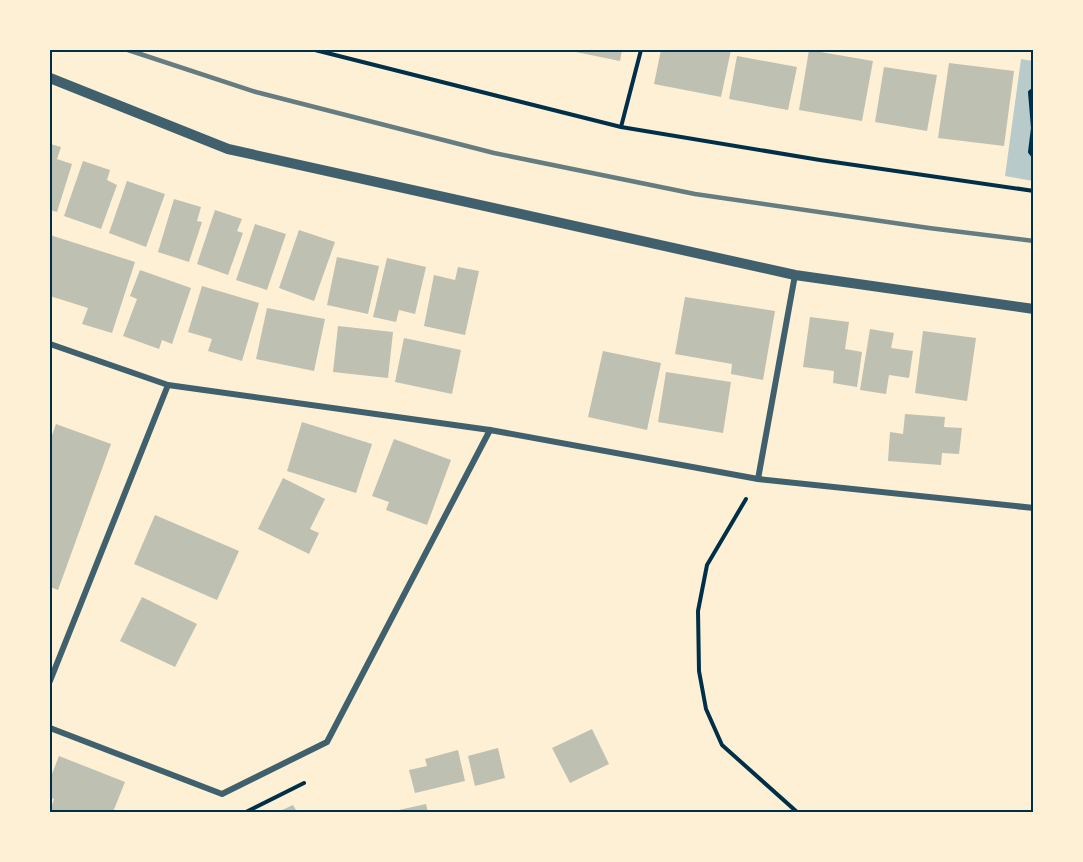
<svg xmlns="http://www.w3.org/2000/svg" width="1083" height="862" viewBox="0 0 1083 862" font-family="Literata,serif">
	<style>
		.green { fill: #b9caca }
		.building { fill: #bec0b2 }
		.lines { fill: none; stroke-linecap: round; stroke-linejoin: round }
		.path { stroke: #003049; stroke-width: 4 }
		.minor { stroke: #3f606c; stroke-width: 6 }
		.tertiary { stroke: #3f606c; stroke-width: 10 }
		.rail { stroke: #657d81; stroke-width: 4.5 }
		.neatline { fill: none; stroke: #003049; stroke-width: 2 }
	</style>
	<rect width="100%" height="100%" fill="#fdf0d5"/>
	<polygon class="green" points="1021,59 1033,61 1033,181 1005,176"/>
	<g class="building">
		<polygon points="566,50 622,50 620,61"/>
		<polygon points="661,50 731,50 721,97 654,84"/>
		<polygon points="809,50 873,61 862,121 799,110"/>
		<polygon points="737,56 797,67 788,110 729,99"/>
		<polygon points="949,63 1014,71 1004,146 938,138"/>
		<polygon points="884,67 937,75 927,131 875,122"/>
		<polygon points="50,144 61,147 57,159 72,164 57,212 50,210"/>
		<polygon points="83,161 110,170 107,180 117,185 101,229 64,216"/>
		<polygon points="127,181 165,194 146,247 109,233"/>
		<polygon points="174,199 201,207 197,221 202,222 189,262 158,252"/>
		<polygon points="215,210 242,219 237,231 243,233 228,275 197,264"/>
		<polygon points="255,224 286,234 267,290 236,280"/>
		<polygon points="299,230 335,242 314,301 279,288"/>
		<polygon points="50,235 135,262 112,333 82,324 88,308 50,296"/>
		<polygon points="337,257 379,266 368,314 327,305"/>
		<polygon points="387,258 426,267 415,314 399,310 396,322 373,317"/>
		<polygon points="458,267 479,271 465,335 424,326 434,275 455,280"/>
		<polygon points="140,270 191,288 172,344 162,340 159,349 123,336 137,299 130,296"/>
		<polygon points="202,286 259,303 242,361 208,351 212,339 188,332"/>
		<polygon points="685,297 775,311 763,380 731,374 732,364 675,354"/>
		<polygon points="267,308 325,319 314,371 256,359"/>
		<polygon points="810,317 849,322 845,349 862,352 857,387 833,383 834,371 803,367"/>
		<polygon points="338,326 393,332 388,378 333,372"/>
		<polygon points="870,329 894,333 891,348 913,351 909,378 889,375 886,394 860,390"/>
		<polygon points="923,331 976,338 967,401 915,393"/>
		<polygon points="404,338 461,350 452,394 395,382"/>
		<polygon points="603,351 661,363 647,430 588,417"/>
		<polygon points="666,372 731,382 723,433 658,422"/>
		<polygon points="905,414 945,417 944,427 962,428 959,454 942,453 941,465 888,461 890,432 903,434"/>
		<polygon points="302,422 372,444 356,493 287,471"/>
		<polygon points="56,424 111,444 58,590 50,587 50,441"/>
		<polygon points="394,439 451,460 427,525 386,510 389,502 372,496"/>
		<polygon points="283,478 325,499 310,529 319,533 309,554 258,529"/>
		<polygon points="155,515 239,551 217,600 134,564"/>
		<polygon points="142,597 197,624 175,667 120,641"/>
		<polygon points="592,729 609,764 570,783 552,748"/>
		<polygon points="498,748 505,778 475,786 468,756"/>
		<polygon points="458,750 465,781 415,793 409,770 427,766 425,759"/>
		<polygon points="59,756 125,782 113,812 50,812 54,799 50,798 50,779"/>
		<polygon points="426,804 428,812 390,812"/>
		<polygon points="293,805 297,812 278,812"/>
	</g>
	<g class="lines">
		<g class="path">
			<polyline points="315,50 621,127 820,160 1034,191"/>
			<polyline points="1034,89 1030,92 1033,128 1030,152 1034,157"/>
			<polyline points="621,127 641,50"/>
			<polyline points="746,499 707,565 698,611 699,671 706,709 722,745 797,812"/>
			<polyline points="246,812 304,783"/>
		</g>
		<g class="minor">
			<polyline points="50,344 168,385 490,430 758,479 1034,508"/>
			<polyline points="758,479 795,275"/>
			<polyline points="50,681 168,385"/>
			<polyline points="50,728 222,794 327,742 490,430"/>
		</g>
		<polyline class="tertiary" points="50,78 228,149 795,275 1034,309"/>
		<polyline class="rail" points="128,50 256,92 494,153 695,194 929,228 1034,241"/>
	</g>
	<rect width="1083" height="862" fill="none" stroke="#fdf0d5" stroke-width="102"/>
	<rect x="51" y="51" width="981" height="760" class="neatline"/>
</svg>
